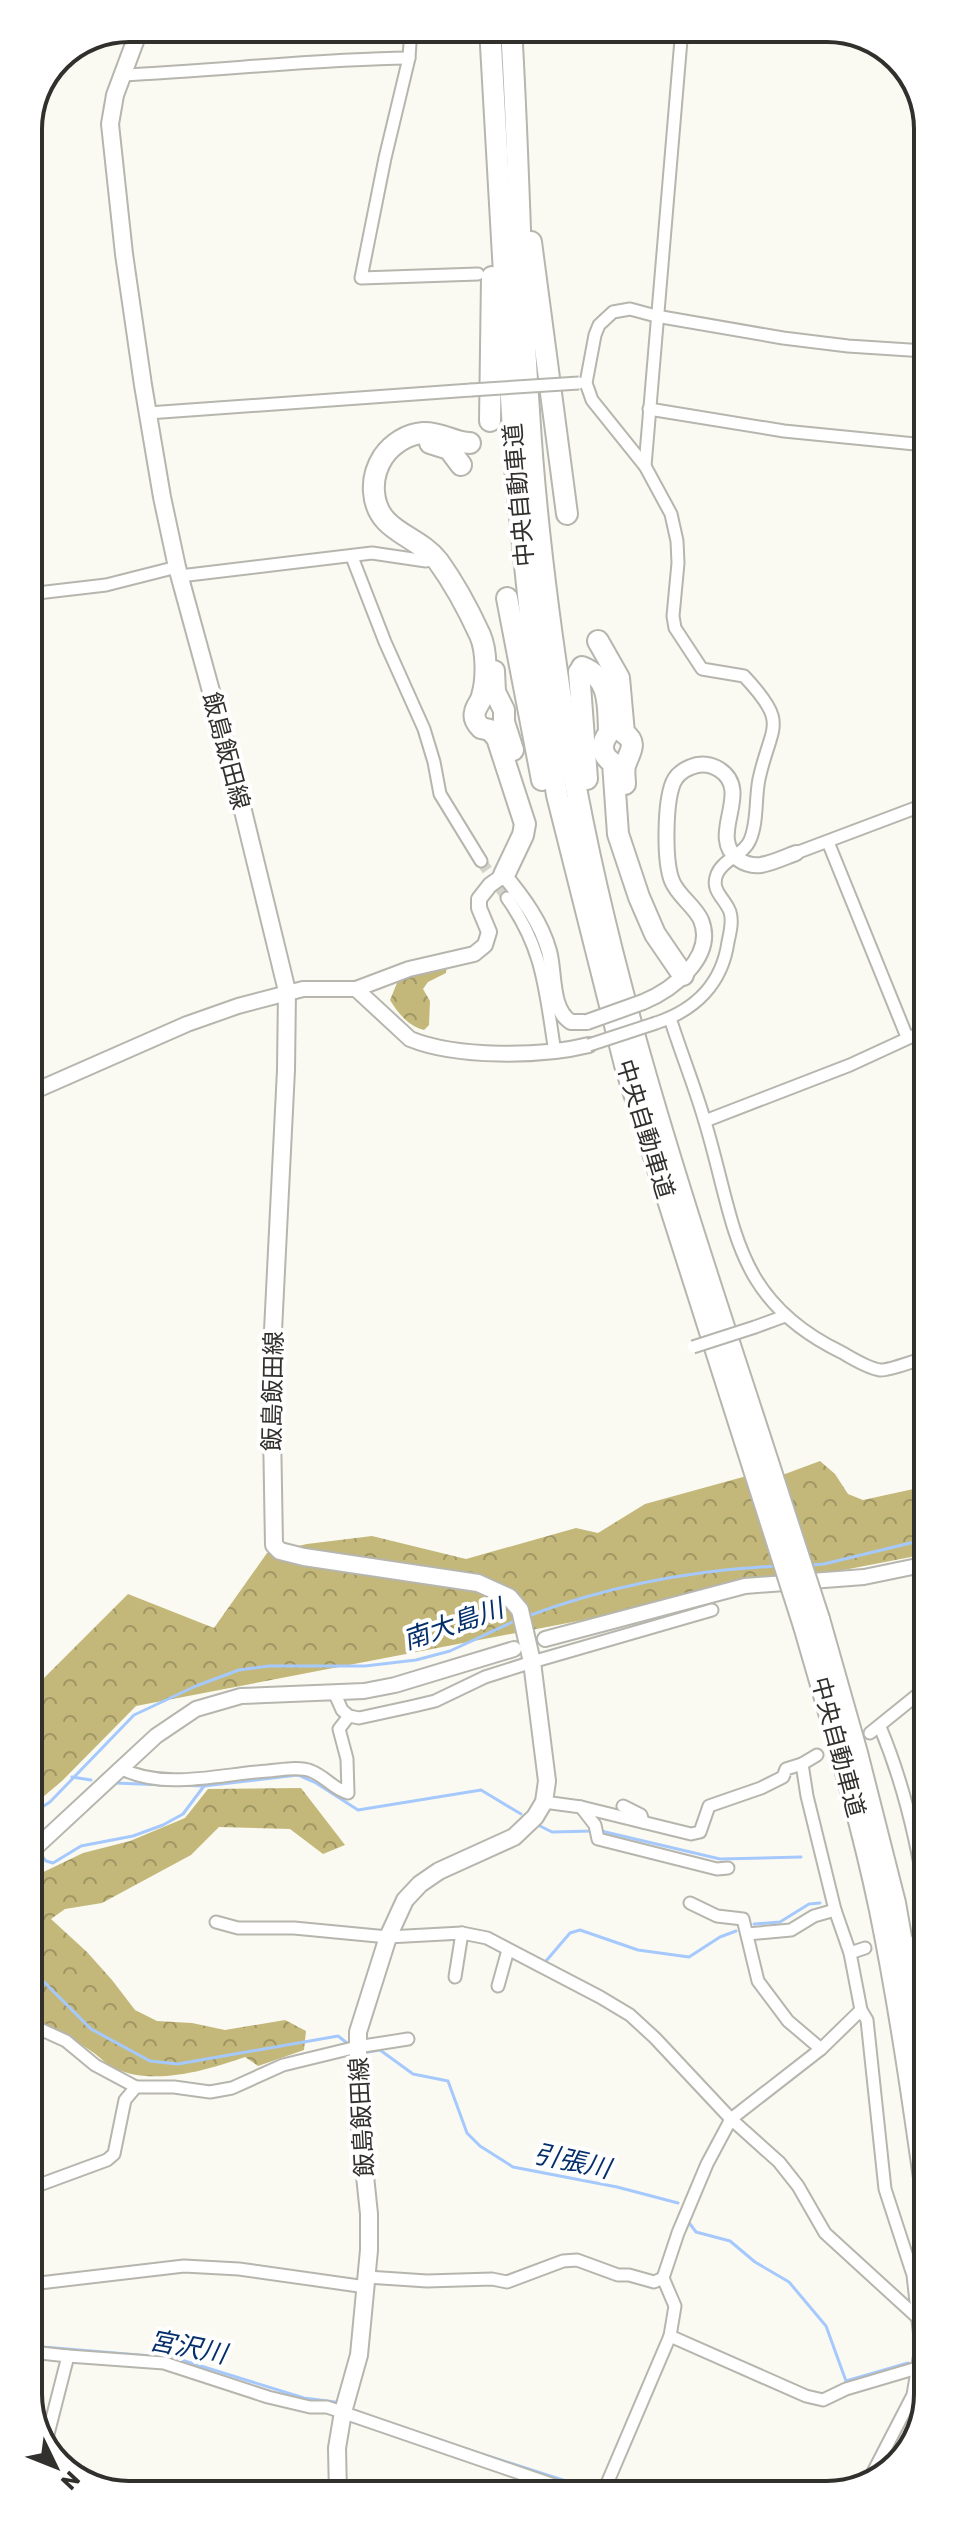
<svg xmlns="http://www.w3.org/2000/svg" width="956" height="2523" viewBox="0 0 956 2523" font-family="Rubik,'Noto Sans JP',sans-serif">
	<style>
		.forest { fill: url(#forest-crowns) }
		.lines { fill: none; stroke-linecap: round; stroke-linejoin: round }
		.stream { stroke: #a6c9fd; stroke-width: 3 }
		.street-tunnel { stroke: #d3d2cb; stroke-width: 11; stroke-dasharray: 11 5.5; stroke-linecap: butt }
		.street-casing { stroke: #b6b5ae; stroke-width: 15 }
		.secondary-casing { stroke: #b6b5ae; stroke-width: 18 }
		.primary-casing { stroke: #b6b5ae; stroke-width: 20 }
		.highway-casing { stroke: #b6b5ae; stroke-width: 24 }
		.street { stroke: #fff; stroke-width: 11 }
		.secondary { stroke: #fff; stroke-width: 14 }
		.primary { stroke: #fff; stroke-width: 16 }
		.highway { stroke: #fff; stroke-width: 20 }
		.street-bridge-casing { stroke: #b6b5ae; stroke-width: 15; stroke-linecap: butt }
		.secondary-bridge-casing { stroke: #b6b5ae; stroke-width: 18; stroke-linecap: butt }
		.highway-bridge-casing { stroke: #b6b5ae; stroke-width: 24; stroke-linecap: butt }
		.street-bridge { stroke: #fff; stroke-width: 11 }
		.secondary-bridge { stroke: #fff; stroke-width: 14 }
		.highway-bridge { stroke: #fff; stroke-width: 20 }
		.labels { text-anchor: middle; stroke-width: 8; stroke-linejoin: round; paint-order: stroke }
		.street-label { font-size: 24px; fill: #31302d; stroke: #fff }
		.water-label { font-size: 26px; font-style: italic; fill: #042f6a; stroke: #fff }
		.rim { fill: none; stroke: #31302d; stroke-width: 4 }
	</style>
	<defs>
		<pattern id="forest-crowns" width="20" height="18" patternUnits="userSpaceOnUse" patternTransform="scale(2)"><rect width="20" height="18" fill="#c3b87a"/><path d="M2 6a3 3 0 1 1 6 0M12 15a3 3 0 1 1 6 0" fill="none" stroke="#9f9664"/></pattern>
	</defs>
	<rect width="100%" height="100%" fill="#fbfaf2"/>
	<g class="forest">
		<path d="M 447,965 L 446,973 L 428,982 L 423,989 L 430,1001 L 429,1025 L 424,1030 C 408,1026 398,1013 390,1000 L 397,983 L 418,973 Z"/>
		<polygon points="820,1461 835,1474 848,1494 863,1500 918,1488 927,1490 927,1551 911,1557 136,1706 62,1781 31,1807 31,1691 128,1594 214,1628 267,1553 307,1544 372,1536 466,1559 576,1528 598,1533 645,1504 743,1477 785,1474"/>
		<path d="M 301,1788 L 345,1845 L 323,1854 L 290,1829 L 219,1827 L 191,1855 L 102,1903 L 65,1909 L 51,1919 L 87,1952 L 112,1980 L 135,2010 L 157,2021 L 192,2023 L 225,2030 L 285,2020 L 306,2031 L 304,2050 L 258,2066 L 245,2057 C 208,2070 155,2086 116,2069 C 107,2065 100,2057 91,2051 C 72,2038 52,2028 31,2018 L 31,1878 L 83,1853 L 130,1841 L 185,1818 L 208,1789 Z"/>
	</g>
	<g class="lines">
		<g class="stream">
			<polyline points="810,1565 824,1564 927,1539"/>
			<path d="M 528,1616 C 608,1586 693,1570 778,1566"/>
			<polyline points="72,1777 91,1780"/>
			<polyline points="115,1783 164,1785"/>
			<polyline points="176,1785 204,1786 298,1775 316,1783 358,1810 481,1790 521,1814"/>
			<polyline points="31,1814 50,1802 134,1715 196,1686 239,1670 269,1666 365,1666 416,1660 450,1651 517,1620"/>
			<polyline points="915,1818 927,1809"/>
			<polyline points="916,1820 927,1851"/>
			<polyline points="540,1826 552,1832 593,1831"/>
			<polyline points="601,1831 720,1859 801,1857"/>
			<polyline points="40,1854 46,1861 53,1863 81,1846 133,1836 163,1825 183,1814 204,1786"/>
			<polyline points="754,1924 780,1922 809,1904 820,1903"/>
			<polyline points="546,1961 570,1933 580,1930 638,1950 689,1957 720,1937 736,1931"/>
			<polyline points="31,1969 91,2029 150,2061 178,2064 338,2036 347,2043"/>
			<polyline points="368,2052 380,2050 413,2074 448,2081 467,2133 480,2146 513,2167 617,2187 678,2203"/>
			<polyline points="687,2220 696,2232 730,2241 755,2262 789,2282 826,2326 846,2381 908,2363"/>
			<polyline points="31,2346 175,2358 304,2398 335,2402"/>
			<polyline points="353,2410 373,2417"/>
			<polyline points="463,2448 569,2482 602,2485"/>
			<polyline points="609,2487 628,2492"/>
		</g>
		<polyline class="street-tunnel" points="481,861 507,898"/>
		<defs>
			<g id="street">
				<polyline points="411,28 409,58 385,158 361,278 478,274"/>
				<path d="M 121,75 C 217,71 313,59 409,58"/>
				<polyline points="649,409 784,431 925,445"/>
				<polyline points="148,413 471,390"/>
				<polyline points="645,466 682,28"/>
				<polyline points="352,557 385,642 424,729 434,762 440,794 481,861"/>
				<polyline points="180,576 372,553 426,561"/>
				<polyline points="29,594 106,585 177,567"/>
				<polyline points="828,842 907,1037"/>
				<polyline points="796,853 926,804"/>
				<path d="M 507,898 C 544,950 545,991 555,1052"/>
				<path d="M 670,1018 C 681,1053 695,1087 705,1122 C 736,1224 732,1299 841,1352 C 852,1358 867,1368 880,1370 C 889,1371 915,1360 926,1358"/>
				<path d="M 656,1023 C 695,1010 722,984 728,942 C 730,933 733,921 730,912 C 725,898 710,891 717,874 C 723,859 744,855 750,840 C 758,822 755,798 759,779 C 771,724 790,725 744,676 L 702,669 L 675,628 L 673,616 L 678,563 L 677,541 L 671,514 L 645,466 L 592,400 L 586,383 L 595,335 L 599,325 L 613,312 L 630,309 L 656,316 L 783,338 L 848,346 L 925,351"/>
				<polyline points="705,1121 850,1065 926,1030"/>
				<polyline points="755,1327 785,1316"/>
				<polyline points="334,1692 342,1710 349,1716 359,1718 414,1706 435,1701 485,1677 532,1662 712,1610"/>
				<path d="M 880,1727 C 904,1784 918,1845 927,1906"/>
				<polyline points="870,1733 927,1687"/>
				<polyline points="817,1755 802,1764 807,1796 835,1910 850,1953 861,2010 867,2020 885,2189 913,2275 921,2347 913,2395 868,2482"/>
				<path d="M 120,1768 C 164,1791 220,1774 268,1771 C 281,1770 299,1766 311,1771 C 325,1776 333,1789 348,1793 L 347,1759 L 339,1729 L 349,1716"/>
				<polyline points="544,1802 581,1807 691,1834 700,1832 709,1806 761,1788 783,1777 786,1769 802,1764"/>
				<polyline points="623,1806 641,1815 643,1822"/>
				<polyline points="581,1807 595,1825 598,1839 717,1869 728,1868"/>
				<polyline points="690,1903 717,1916 743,1919 758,1981 788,2021 821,2049"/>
				<polyline points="216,1922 238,1928 294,1928 388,1937 462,1933 487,1938 600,1997 630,2015 655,2038 731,2119 779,2162 798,2186 825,2233 918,2318"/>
				<polyline points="747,1934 791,1930 814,1916 835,1910"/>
				<polyline points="916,1940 927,1936"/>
				<polyline points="850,1953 865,1948"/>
				<polyline points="455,1977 462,1933"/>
				<polyline points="498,1986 508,1950"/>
				<polyline points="31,2025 66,2041 95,2065 136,2087"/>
				<polyline points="31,2188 107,2160 114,2154 125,2100 136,2087 174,2087 210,2092 232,2088 283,2065 357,2047 408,2039"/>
				<polyline points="367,2277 427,2281 492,2279 507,2282 563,2261 577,2260 618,2275 629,2275 654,2282 663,2278"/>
				<polyline points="31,2284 184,2266 239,2269 366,2287"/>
				<polyline points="670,2336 806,2396 823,2400 846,2389 917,2368 928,2369"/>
				<polyline points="31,2352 68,2356 46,2442"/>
				<polyline points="68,2356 164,2363 268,2397 310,2407 327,2407 557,2486 591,2493"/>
				<polyline points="603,2493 670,2336 675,2306 663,2278 678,2233 707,2164 731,2119 821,2049 861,2010"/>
			</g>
			<g id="secondary">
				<path d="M 356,989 L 410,1039 C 457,1058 541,1057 589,1045"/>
				<path d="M 643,1002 C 672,990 716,957 701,920 C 694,905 678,896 672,881 C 664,861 665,803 673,783 C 676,776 683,770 691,767 C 700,763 711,764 720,770 C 753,792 707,836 738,859 C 745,864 753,866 761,865 C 773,863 785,857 796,853"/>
				<path d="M 30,1093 L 187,1024 L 238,1006 L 303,989 L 356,989 L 409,969 L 474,954 L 485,945 L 489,932 L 479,908 L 479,899 L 490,885 L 504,875 C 523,898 541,922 549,951 C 555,972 550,1009 571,1022 L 587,1022"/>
				<polyline points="545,1639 745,1586 864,1577 927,1564"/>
				<polyline points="31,1852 156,1736 196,1709 241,1696 364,1691 395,1685 514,1649"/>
			</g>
			<polyline id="primary" points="140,28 115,95 110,124 124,254 143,385 162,497 177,567 237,786 287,991 286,1070 271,1371 274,1545 280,1551 304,1557 478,1583 509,1597 520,1610 532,1662 547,1781 544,1802 535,1817 514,1837 439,1871 420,1884 405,1900 388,1937 358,2032 358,2109 369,2214 369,2250 359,2355 343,2412 337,2448 338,2494"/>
			<g id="highway">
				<polyline points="490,28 515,467 531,624 557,795 625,1065 763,1498"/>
				<path d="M 511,28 C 519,156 520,284 529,411 C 535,514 548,616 564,718 C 605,983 696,1238 778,1493"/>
				<polyline points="531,242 567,514"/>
				<polyline points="490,421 492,277"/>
				<polyline points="430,443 449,449 461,465"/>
				<path d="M 470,443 C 454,443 441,432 423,433 C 407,434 392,444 383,457 C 376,468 373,480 374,492 C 377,533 417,534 438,561 C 454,583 469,611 480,635 C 487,651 487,680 482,696 C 481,702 476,706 475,712 C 473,719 477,724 481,728 L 490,730 L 497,738 L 525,824 L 523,835 L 504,875"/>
				<polyline points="507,598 542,780"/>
				<path d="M 598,641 L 619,678 L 624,733 C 638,743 630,751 626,763 C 623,769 625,778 625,784"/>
				<path d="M 582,667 C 611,678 608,707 609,733 C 600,744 601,755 613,763 L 618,834 L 639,897 L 655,934 L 683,975"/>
				<polyline points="494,671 495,692 504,710 504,722 513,750"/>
				<polyline points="579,672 587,779"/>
				<polyline points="819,1619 857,1753 895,1903 928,2091"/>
				<path d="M 804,1626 C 831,1720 860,1814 880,1910 C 900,2008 914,2107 928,2206"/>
			</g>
		</defs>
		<use href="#street" class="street-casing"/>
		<use href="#secondary" class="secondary-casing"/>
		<use href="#primary" class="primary-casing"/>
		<use href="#highway" class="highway-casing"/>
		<use href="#street" class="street"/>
		<use href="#secondary" class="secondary"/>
		<use href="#primary" class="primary"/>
		<use href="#highway" class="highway"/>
		<defs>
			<g id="street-bridge">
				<polyline points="471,390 579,383"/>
				<polyline points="589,1045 656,1023"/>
				<polyline points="693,1347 755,1327"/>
			</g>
			<polyline id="secondary-bridge" points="587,1022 643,1002"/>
			<g id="highway-bridge">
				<polyline points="778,1493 819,1619"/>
				<polyline points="763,1498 804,1626"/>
			</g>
		</defs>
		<use href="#street-bridge" class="street-bridge-casing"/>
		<use href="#secondary-bridge" class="secondary-bridge-casing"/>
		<use href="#highway-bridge" class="highway-bridge-casing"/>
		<use href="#street-bridge" class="street-bridge"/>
		<use href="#secondary-bridge" class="secondary-bridge"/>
		<use href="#highway-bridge" class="highway-bridge"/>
	</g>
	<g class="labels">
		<g class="street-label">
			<text transform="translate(519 495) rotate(-95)" y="8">中央自動車道</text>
			<text transform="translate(226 751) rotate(75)" y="8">飯島飯田線</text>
			<text transform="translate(645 1129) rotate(73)" y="8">中央自動車道</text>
			<text transform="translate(273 1391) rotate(-89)" y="8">飯島飯田線</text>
			<text transform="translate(838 1747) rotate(75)" y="8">中央自動車道</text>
			<text transform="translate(362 2117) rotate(-93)" y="8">飯島飯田線</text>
		</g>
		<g class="water-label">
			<text transform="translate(453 1624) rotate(-19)" y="9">南大島川</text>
			<text transform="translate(572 2161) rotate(12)" y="9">引張川</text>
			<text transform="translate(188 2347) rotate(11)" y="9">宮沢川</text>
		</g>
	</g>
	<path d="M0 0H956V2523H0ZM129 42H827A87 87 0 0 1 914 129V2394A87 87 0 0 1 827 2481H129A87 87 0 0 1 42 2394V129A87 87 0 0 1 129 42Z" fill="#fff" fill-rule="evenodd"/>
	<path class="rim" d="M129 42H827A87 87 0 0 1 914 129V2394A87 87 0 0 1 827 2481H129A87 87 0 0 1 42 2394V129A87 87 0 0 1 129 42Z"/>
	<g transform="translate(56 2467) rotate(133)" stroke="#ffffff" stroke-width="6" paint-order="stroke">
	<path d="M0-6L14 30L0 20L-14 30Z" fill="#31302d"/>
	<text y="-12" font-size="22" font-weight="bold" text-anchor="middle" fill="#31302d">N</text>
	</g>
</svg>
